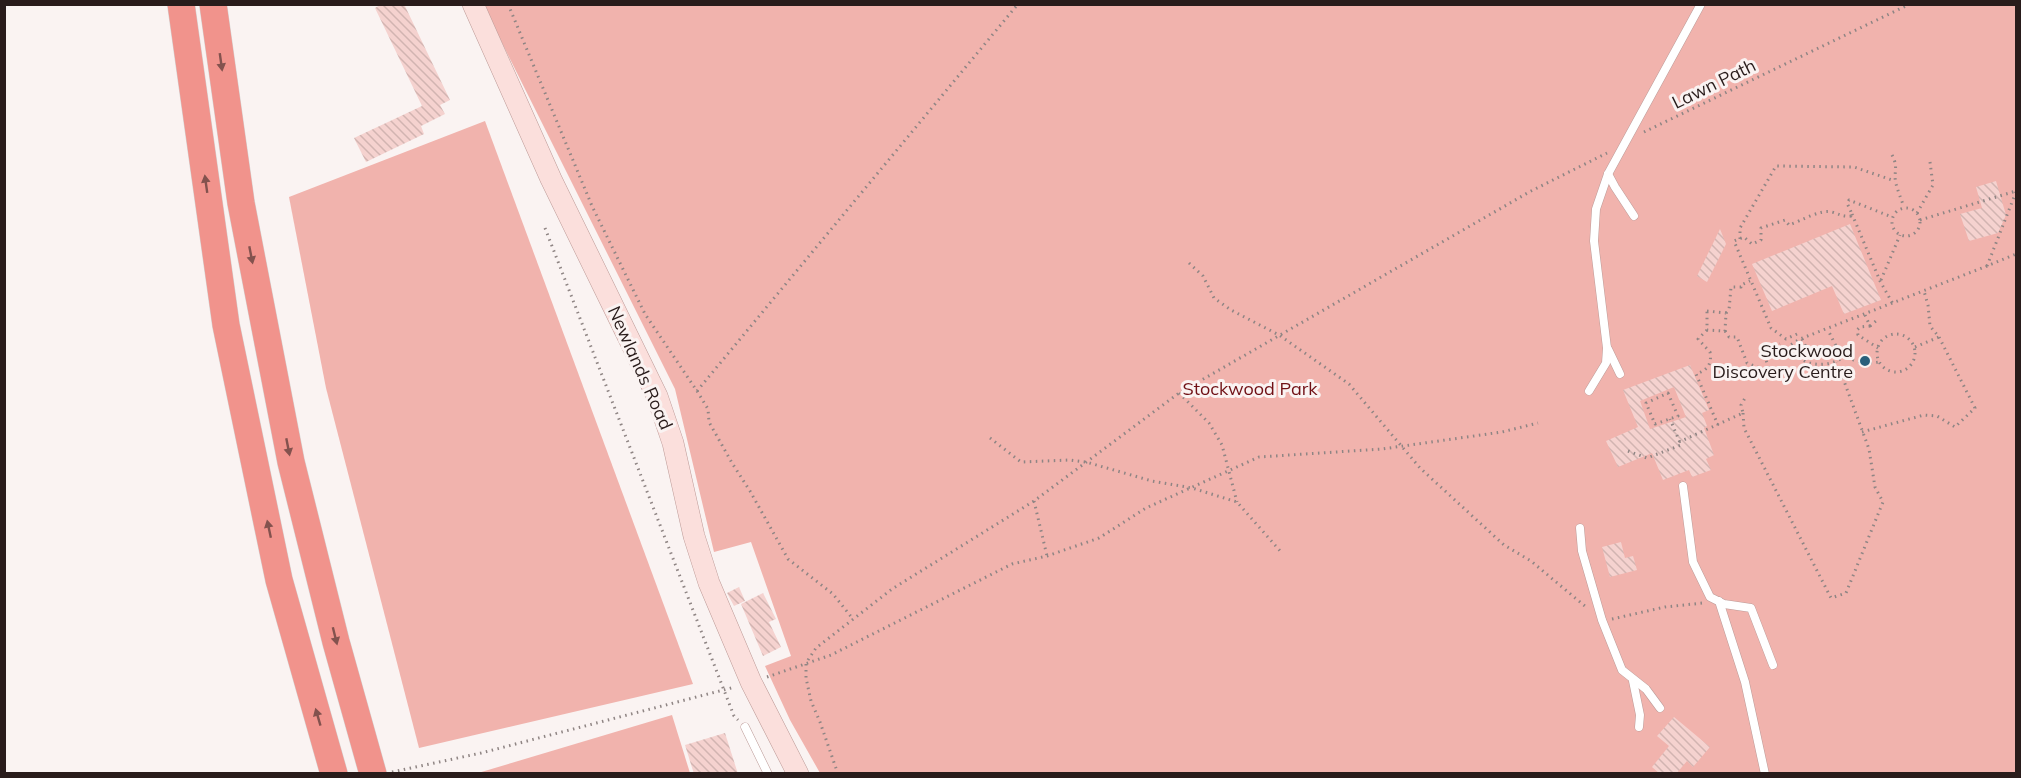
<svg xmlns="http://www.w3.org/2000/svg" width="2021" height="778" viewBox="0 0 2021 778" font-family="Mulish,sans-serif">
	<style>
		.park { fill: #f1b3ad }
		.building { fill: url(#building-back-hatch); fill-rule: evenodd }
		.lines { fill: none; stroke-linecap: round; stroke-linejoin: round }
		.service-casing { stroke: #bd9b98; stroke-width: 9 }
		.secondary-casing { stroke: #bd9b98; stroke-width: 22 }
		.motorway-casing { stroke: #d4d2d1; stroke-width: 28 }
		.path { stroke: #8f8584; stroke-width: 3; stroke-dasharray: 1.5 4.5; stroke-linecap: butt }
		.service { stroke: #fff; stroke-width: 8 }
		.secondary { stroke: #fbdfdc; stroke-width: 21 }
		.motorway { stroke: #f1938c; stroke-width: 27 }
		.oneway { fill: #83524e }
		.poi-dot { fill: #2a5f7b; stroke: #faf3f2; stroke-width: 2 }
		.labels { text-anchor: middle; stroke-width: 6; stroke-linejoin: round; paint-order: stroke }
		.street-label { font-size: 18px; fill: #291c1b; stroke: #faf3f2 }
		.poi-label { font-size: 18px; fill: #291c1b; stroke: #faf3f2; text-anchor: end }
		.park-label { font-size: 18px; fill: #701116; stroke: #faf3f2 }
	</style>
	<defs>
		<pattern id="building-back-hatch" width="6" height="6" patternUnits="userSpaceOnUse" patternTransform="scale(1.5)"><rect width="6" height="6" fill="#f5d2cf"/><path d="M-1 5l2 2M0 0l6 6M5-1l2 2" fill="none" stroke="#d2b4b1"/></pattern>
	</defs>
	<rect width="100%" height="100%" fill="#faf3f2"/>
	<g class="park">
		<polygon points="483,5 2016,5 2016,773 820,773 790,720 765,666 791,656 751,542 714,552 675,389"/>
		<polygon points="485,121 693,684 419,748 326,388 289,197"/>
		<polygon points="672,715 690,773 478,773"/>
	</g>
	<g class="building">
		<polygon points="382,4 404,4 450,100 440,105 445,114 421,126 424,134 366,162 354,138 422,106 375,8"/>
		<polygon points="1996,181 2006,215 1998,233 1969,241 1960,214 1982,208 1976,187"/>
		<polygon points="1850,224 1881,300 1844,314 1832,286 1772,311 1752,264"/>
		<polygon points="1720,229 1726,244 1707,282 1697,276"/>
		<path d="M 1690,365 L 1709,410 L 1702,413 L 1707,426 L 1704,428 L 1714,455 L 1706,459 L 1711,470 L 1692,477 L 1689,470 L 1663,480 L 1652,453 L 1618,467 L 1606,441 L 1638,427 L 1623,390 ZM 1674,387 L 1686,417 L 1650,429 L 1640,401 Z"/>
		<polygon points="1621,542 1625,558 1633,556 1637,570 1610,577 1602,547"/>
		<polygon points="739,587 745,601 734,606 727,593"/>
		<polygon points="763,593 776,619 769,622 781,647 763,656 741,604"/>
		<polygon points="1674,717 1710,747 1693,767 1687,761 1676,774 1660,774 1652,767 1669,746 1657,736"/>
		<polygon points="725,733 738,774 694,774 685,745"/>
	</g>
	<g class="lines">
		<defs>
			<g id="service">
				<polyline points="1608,174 1615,187 1634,216"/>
				<polyline points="1608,349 1620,374"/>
				<polyline points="1589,391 1606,363 1607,348 1594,241 1596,209 1608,174 1701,4"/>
				<polyline points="1683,486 1693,562 1710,597 1724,604 1751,608 1773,665"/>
				<polyline points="1580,528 1582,551 1602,620 1622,670 1646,689 1660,708"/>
				<polyline points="1719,601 1745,682 1765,774"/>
				<polyline points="1633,681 1640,715 1639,727"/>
				<polyline points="745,727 768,774"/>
			</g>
			<polyline id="secondary" points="473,4 551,179 657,396 673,443 694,536 709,583 751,682 798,774"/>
			<g id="motorway">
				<polyline points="181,4 226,325 279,580 334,774"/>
				<polyline points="213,4 241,203 291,462 336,642 373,774"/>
			</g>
		</defs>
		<use href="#service" class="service-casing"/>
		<use href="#secondary" class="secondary-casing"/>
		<use href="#motorway" class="motorway-casing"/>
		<g class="path">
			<polyline points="508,4 592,206 645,314 697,391 708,409 709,422 732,463 750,491 788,559 833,594 853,619"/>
			<polyline points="1644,132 1910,4"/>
			<path d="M 1892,155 C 1899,168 1893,172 1896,184 C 1898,191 1901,199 1904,207"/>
			<polyline points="2016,192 1987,266 2016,254"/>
			<circle cx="1906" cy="222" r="14"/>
			<polyline points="1917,213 1933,185 1930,162"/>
			<polyline points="1852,214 1880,281 1893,304"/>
			<polyline points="1920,220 2016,191"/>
			<polyline points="545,228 734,716 738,720"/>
			<polyline points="1740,239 1740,228 1776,166 1854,167 1895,181"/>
			<polyline points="1189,263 1203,276 1214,298 1231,310 1279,335 1349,384 1420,468 1504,545 1531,561 1586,607"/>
			<polyline points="1881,280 1900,235"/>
			<polygon points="1707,311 1726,313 1725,331 1707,330"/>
			<polyline points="1726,313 1729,310 1731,287 1741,287 1741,285 1750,281"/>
			<polyline points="1865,315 1870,326 1860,327 1857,330 1858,335 1878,348"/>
			<polyline points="1870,326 1876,321"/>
			<path d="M 1707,330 L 1698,339 L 1710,352 C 1712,364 1708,370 1696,374 L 1718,425"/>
			<polyline points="1725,331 1729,337 1737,337 1747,363 1770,372 1763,351 1780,344"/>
			<path d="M 1797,334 L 1786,339 L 1771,328 L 1734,241 L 1744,237 L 1752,244 L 1761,240 L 1761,228 L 1785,220 L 1789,225 C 1801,221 1820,209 1832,212 C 1839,214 1843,217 1851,216 L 1852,214 L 1847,203 L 1849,200 L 1892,217"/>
			<circle cx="1896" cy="353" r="19"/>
			<path d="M 1802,339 L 1806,347 L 1802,356 L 1803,360 C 1814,367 1832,365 1842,358 L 1828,330"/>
			<polyline points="1915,347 1939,337 1930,326 1928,305 1924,291"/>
			<polyline points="1781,351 1800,339 1987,266"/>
			<path d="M 1842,354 C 1853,362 1866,364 1879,362"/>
			<polyline points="697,391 1018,4"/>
			<polyline points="1179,393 1209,423 1222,445 1237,502"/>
			<polygon points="1668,393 1678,416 1655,424 1646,403"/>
			<polyline points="1743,413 1744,428 1831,598 1846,593 1883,502 1875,487 1869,449 1837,362"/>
			<polyline points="1862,432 1924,415 1937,416 1955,427 1975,408 1939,337"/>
			<polyline points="990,438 1021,462 1070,460 1086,462 1152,481 1192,488 1237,502 1282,553"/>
			<polyline points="1679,442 1743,413 1741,405 1745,398"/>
			<polyline points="1628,451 1647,458 1681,445 1670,419"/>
			<polyline points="1034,501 1047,556"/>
			<polyline points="1612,619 1665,607 1703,603"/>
			<polyline points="767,677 831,655 1012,564 1047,556 1099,538 1146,508 1259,457 1382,449 1502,432 1538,423"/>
			<polyline points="392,772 481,753 735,687"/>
			<polyline points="838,774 820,722 811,701 806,678 806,663 816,648 892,589 1034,501 1179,393 1531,191 1607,153"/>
		</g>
		<use href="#service" class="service"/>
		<use href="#secondary" class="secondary"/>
		<use href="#motorway" class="motorway"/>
	</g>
	<defs><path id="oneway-solid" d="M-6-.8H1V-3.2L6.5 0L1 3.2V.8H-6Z" transform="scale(1.5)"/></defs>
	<g class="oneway">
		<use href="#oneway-solid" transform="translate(221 62) rotate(82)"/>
		<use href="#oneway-solid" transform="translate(206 184) rotate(-98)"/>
		<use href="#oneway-solid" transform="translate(251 255) rotate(79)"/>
		<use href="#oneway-solid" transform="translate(288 447) rotate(79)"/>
		<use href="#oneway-solid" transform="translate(269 529) rotate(-102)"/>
		<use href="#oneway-solid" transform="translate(335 636) rotate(76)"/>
		<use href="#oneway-solid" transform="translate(318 717) rotate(-106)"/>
	</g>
	<circle class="poi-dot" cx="1865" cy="361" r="6"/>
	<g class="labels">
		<g class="street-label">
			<text transform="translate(1714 84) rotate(-26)" y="6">Lawn Path</text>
			<text transform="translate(640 368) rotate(66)" y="6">Newlands Road</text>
		</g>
		<g class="poi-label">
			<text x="1853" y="357">Stockwood<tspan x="1853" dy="21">Discovery Centre</tspan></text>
		</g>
		<g class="park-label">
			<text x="1250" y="395">Stockwood Park</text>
		</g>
	</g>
	<rect width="2021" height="778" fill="none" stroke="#291c1b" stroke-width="12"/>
</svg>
